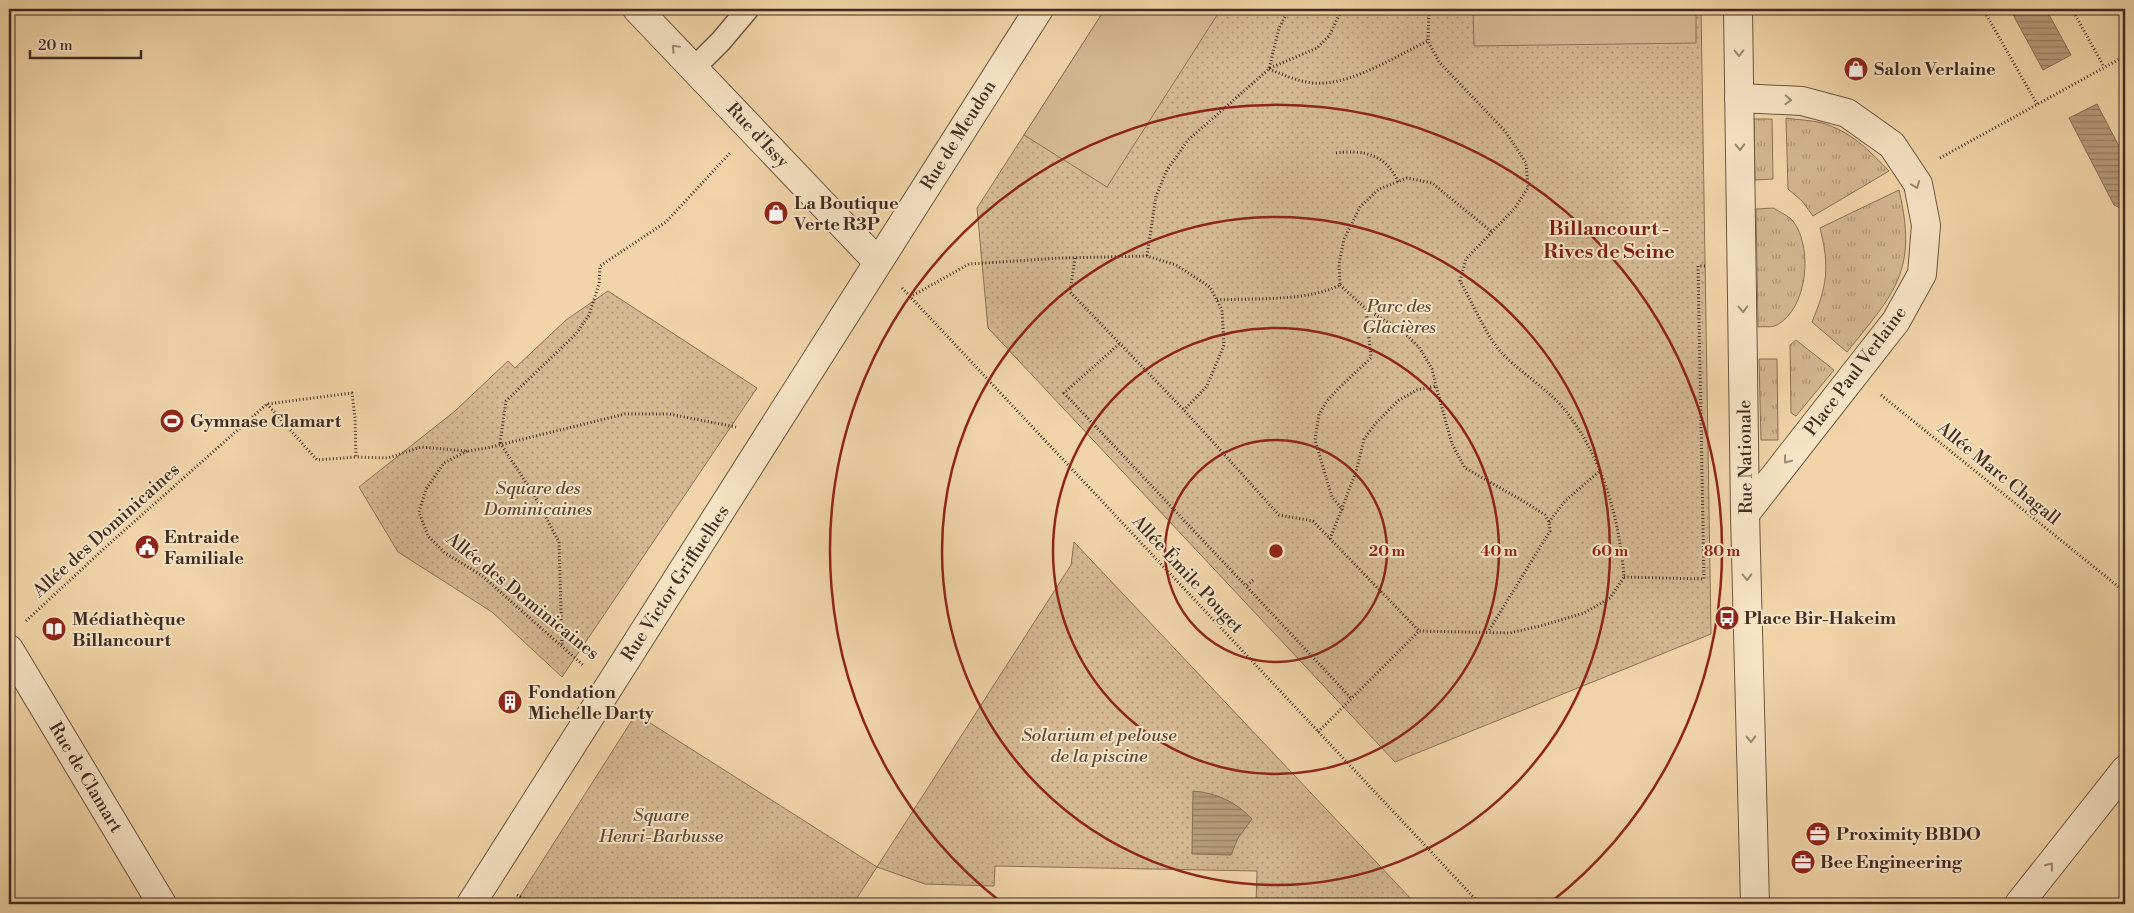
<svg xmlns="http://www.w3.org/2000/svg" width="2134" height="913" viewBox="0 0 2134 913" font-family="'Libre Bodoni',serif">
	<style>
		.grass { fill: url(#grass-tufts); stroke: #8a725a }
		.park { fill: url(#park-dots); stroke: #8a725a }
		.pitch { fill: #d3b891; stroke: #8a725a }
		.water { fill: url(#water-rules); stroke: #866f58 }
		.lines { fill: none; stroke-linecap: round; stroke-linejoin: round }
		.lane-casing { stroke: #6c5644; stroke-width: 24 }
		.street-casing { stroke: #6c5644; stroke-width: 30 }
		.path { stroke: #402c23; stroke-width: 3; stroke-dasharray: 1 2.5; stroke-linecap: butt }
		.lane { stroke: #f6e4c6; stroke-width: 21 }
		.street { stroke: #f6e4c6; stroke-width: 28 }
		.oneway { stroke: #9b8874 }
		.ring { fill: none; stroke: #8f2418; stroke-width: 2.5 }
		.labels { text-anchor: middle; stroke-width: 4; stroke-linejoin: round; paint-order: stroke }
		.poi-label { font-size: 18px; font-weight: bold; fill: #402c23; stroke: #f6e4c6; text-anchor: start }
		.street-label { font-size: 18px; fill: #402c23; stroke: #f6e4c6 }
		.park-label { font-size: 18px; font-style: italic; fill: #5d4839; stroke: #f6e4c6 }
		.quarter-label { font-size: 20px; font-weight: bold; fill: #7a1f14; stroke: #f6e4c6 }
		.centre { fill: #8f2418; stroke: #f6e4c6; stroke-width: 2.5 }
		.ring-label { font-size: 15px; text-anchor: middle; font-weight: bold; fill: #8f2418; stroke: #f6e4c6; stroke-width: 4; stroke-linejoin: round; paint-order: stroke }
	</style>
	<defs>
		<pattern id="grass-tufts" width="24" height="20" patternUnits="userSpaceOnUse" patternTransform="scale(1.25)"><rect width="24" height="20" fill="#d3b891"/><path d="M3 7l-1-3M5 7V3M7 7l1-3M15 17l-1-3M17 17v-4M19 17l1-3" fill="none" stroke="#ad9676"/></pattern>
		<pattern id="park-dots" width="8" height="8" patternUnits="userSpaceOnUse" patternTransform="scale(1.25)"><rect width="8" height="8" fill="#d3b891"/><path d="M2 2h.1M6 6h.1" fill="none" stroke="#ad9676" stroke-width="1.8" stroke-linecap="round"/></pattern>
		<pattern id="water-rules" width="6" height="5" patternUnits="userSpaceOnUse" patternTransform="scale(1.25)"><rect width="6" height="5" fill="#b59c7b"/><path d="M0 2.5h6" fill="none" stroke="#957f64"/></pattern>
	</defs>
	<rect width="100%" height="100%" fill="#f1d5a8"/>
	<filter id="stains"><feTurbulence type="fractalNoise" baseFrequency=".004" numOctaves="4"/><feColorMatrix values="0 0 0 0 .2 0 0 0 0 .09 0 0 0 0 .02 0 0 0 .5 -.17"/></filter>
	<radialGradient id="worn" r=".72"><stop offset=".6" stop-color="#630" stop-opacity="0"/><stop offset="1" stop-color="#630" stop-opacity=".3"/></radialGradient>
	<g class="grass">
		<path d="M 1786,118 C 1798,120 1811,120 1822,123 C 1850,131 1869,150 1889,171 L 1813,216 L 1802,201 L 1788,189 Z"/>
		<polygon points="1754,119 1772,119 1773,179 1755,180"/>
		<path d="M 1899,190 C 1918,271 1895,292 1847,352 L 1812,322 C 1827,286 1830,267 1820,228 Z"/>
		<path d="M 1774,208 C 1779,212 1789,216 1793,221 C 1813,247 1808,308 1777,325 C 1772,328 1764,326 1758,327 L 1756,209 Z"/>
		<polygon points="1796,340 1834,370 1796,416 1791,413 1790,345"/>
		<polygon points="1759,359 1777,359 1778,440 1761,440"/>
	</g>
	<g class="park">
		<polygon points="1105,9 1701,9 1711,634 1395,762 988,328 977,208"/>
		<polygon points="608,291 757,388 562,677 492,612 398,552 359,487 455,411 508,361 515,368 566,320"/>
		<polygon points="1074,542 1412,900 1298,898 1298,904 1256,904 1257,871 995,866 994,886 925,884 877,867 853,904 515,904 636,714 877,867 1071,565"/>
	</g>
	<g class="pitch">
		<polygon points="1105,9 1221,9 1107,187 1024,135"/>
		<polygon points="1473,9 1696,9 1696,43 1474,46"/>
	</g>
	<g class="water">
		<polygon points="2010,9 2046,9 2071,55 2043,70"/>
		<polygon points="2097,104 2125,158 2125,211 2114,205 2069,118"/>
		<path d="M 1193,791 C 1217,793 1236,802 1252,819 L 1238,838 L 1231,855 L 1192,854 Z"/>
	</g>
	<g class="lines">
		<defs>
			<polyline id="lane" points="694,68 721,41 748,9"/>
			<g id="street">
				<polyline points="637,9 877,261"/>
				<polyline points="1738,9 1745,514 1755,904"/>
				<polyline points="1739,98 1802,101 1847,113 1892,145 1918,184 1926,225 1922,274 1896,321 1745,514"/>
				<polyline points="9,649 162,904"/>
				<polyline points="471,904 1039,9"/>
				<polyline points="2019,904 2125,770"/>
			</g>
		</defs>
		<use href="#lane" class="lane-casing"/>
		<use href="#street" class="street-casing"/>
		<g class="path">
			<polyline points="1983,9 2037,104"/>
			<polyline points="2072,9 2104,67"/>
			<polyline points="1270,68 1317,48 1329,36 1342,9"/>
			<path d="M 1269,69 C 1286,76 1305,85 1325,83 C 1357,81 1398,55 1428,41"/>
			<path d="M 1336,153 C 1363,149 1387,155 1398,182"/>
			<polyline points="1940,158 2125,56"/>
			<polyline points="1147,256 1156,196 1167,170 1188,140 1269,69 1279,28 1289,9"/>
			<polyline points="1075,258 1070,292 1184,410 1279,515 1313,521 1419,631"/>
			<polyline points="1340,285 1366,309 1402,331 1419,347 1432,369 1436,386"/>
			<polyline points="902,288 1480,904"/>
			<polyline points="910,297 969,264 1061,258 1147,256 1176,265 1210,287 1222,310 1224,345 1207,386 1184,410"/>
			<path d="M 1217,300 C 1254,298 1306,302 1340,285 L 1339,264 L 1344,239 L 1360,207 L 1379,189 L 1407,178 L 1432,183 L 1492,232"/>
			<polyline points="1119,344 1064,393 1246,586"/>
			<polyline points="1881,395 2125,592"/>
			<polyline points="267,404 317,460 356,457"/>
			<polyline points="500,443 506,401 576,334 589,315 599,284 600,266 666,222 730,153"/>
			<polyline points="500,443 533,493 559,542 562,645"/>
			<polyline points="467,451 444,463 426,489 419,512 428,536 445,553 481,575 583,665"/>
			<polyline points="1343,510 1332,497 1315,440 1319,414 1327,401 1340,387 1371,358 1366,309"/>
			<polyline points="1549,522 1565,501 1601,470"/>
			<polyline points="1330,539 1356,472 1364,439 1376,423 1399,400 1417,390 1436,386 1452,444 1465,468 1525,502 1545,515 1549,522 1550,531 1488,632"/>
			<polyline points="1624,577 1704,579 1698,266 1707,266"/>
			<polyline points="1253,580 1246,586 1351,698"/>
			<polyline points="26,621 108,545 267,404 352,393 355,418 356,457 388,458 421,447 468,451 487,448 625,414 669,414 736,427"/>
			<path d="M 1318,732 L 1419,631 L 1510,633 L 1544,625 L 1584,613 L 1610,598 L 1624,577 C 1619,517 1603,459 1565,410 C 1547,388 1519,372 1500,351 C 1486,335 1471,300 1460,281 L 1466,259 L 1514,209 L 1528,188 L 1526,163 L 1505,131 L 1439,62 L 1428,41 L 1429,9"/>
			<polyline points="517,895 535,904"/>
		</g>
		<use href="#lane" class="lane"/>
		<use href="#street" class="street"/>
	</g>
	<defs><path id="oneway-chevron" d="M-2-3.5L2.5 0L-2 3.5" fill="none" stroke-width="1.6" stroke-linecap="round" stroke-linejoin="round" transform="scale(1.25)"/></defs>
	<g class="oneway">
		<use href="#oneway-chevron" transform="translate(675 48) rotate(-134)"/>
		<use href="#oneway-chevron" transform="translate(1739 53) rotate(89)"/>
		<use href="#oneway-chevron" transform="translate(1788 100) rotate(2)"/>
		<use href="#oneway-chevron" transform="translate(1740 147) rotate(89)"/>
		<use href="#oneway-chevron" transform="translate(1916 185) rotate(68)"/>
		<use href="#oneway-chevron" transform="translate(1743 309) rotate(89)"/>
		<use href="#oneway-chevron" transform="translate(1787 460) rotate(128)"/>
		<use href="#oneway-chevron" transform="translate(1747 577) rotate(89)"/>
		<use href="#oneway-chevron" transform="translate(1751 739) rotate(89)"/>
		<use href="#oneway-chevron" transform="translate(2050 866) rotate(-52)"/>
	</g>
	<g class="ring">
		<circle cx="1276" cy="551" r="111"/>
		<circle cx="1276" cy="551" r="223"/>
		<circle cx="1276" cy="551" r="334"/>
		<path d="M1001 902A446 446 0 1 1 1551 902"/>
	</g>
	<defs>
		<symbol id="shop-disc" viewBox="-11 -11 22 22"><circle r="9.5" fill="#8f2418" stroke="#f6e4c6"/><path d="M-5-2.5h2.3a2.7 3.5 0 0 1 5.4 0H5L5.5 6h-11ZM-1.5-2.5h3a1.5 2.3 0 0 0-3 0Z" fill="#fff"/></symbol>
		<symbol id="stadium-disc" viewBox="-11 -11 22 22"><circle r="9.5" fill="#8f2418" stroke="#f6e4c6"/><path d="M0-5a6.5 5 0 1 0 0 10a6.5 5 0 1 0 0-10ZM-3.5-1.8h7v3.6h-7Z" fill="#fff"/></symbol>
		<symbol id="civic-disc" viewBox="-11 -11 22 22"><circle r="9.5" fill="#8f2418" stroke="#f6e4c6"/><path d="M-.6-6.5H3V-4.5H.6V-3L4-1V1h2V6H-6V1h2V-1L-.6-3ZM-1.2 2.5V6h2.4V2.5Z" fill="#fff"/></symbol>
		<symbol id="bus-disc" viewBox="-11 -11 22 22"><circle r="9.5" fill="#8f2418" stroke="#f6e4c6"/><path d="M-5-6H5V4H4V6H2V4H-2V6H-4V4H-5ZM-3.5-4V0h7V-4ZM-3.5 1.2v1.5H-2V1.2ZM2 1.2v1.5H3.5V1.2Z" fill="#fff"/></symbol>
		<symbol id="library-disc" viewBox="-11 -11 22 22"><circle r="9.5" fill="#8f2418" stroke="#f6e4c6"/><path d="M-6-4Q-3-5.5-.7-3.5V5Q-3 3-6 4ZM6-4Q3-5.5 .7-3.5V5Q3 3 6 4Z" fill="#fff"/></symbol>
		<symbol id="building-disc" viewBox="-11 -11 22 22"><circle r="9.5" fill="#8f2418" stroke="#f6e4c6"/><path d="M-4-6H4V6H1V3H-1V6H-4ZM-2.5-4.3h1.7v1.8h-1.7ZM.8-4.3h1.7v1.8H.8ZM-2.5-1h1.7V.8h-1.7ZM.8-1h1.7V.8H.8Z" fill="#fff"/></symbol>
		<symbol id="office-disc" viewBox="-11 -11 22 22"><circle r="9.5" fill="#8f2418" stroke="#f6e4c6"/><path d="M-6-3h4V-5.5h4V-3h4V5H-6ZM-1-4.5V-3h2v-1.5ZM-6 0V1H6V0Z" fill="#fff"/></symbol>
	</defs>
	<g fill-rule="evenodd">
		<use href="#shop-disc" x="1842" y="55" width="28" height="28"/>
		<use href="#shop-disc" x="762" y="199" width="28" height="28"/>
		<use href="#stadium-disc" x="158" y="407" width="28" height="28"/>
		<use href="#civic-disc" x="133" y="533" width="28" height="28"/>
		<use href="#bus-disc" x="1713" y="604" width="28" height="28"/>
		<use href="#library-disc" x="40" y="615" width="28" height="28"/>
		<use href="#building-disc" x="496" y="688" width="28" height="28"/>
		<use href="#office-disc" x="1804" y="820" width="28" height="28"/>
		<use href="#office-disc" x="1789" y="848" width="28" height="28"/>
	</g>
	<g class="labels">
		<g class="poi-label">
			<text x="1874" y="75">Salon Verlaine</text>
			<text x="794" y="209">La Boutique<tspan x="794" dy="21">Verte R3P</tspan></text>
			<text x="190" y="427">Gymnase Clamart</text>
			<text x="164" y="543">Entraide<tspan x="164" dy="21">Familiale</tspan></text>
			<text x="1744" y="624">Place Bir-Hakeim</text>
			<text x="72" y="625">Médiathèque<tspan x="72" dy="21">Billancourt</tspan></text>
			<text x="528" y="698">Fondation<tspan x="528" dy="21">Michelle Darty</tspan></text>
			<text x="1836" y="840">Proximity BBDO</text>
			<text x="1820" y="868">Bee Engineering</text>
		</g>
		<g class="street-label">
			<text transform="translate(758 135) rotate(47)" y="6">Rue d'Issy</text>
			<text transform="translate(958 135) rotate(-58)" y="6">Rue de Meudon</text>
			<text transform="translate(1855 371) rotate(-53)" y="6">Place Paul Verlaine</text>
			<text transform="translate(1745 457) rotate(-91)" y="6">Rue Nationale</text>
			<text transform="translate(1999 473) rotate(39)" y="6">Allée Marc Chagall</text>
			<text transform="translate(106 530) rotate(-42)" y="6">Allée des Dominicaines</text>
			<text transform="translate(1188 574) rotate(47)" y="6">Allée Émile Pouget</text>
			<text transform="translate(675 583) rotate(-57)" y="6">Rue Victor Griffuelhes</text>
			<text transform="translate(523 596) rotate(39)" y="6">Allée des Dominicaines</text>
			<text transform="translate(86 777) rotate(59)" y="6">Rue de Clamart</text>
		</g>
		<g class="park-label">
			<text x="1399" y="312">Parc des<tspan x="1399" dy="21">Glacières</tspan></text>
			<text x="538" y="494">Square des<tspan x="538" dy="21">Dominicaines</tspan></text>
			<text x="1099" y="741">Solarium et pelouse<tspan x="1099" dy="21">de la piscine</tspan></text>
			<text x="661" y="821">Square<tspan x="661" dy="21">Henri-Barbusse</tspan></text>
		</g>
		<g class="quarter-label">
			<text x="1609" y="235">Billancourt -<tspan x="1609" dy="23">Rives de Seine</tspan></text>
		</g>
	</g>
	<circle cx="1276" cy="551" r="8" class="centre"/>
	<g class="ring-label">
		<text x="1387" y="556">20 m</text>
		<text x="1499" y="556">40 m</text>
		<text x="1610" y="556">60 m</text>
		<text x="1722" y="556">80 m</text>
	</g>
	<rect width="2134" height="913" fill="none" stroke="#f1d5a8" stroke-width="30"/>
	<rect x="10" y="10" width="2114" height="893" fill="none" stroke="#402c23" stroke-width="2.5"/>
	<rect x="15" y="15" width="2104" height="883" fill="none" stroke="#402c23"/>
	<path d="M30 50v8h111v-8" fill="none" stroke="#402c23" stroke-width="2.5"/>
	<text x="38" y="50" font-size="15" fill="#402c23" stroke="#f6e4c6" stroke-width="4" paint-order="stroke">20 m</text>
	<rect width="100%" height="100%" filter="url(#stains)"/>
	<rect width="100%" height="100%" fill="url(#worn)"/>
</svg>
